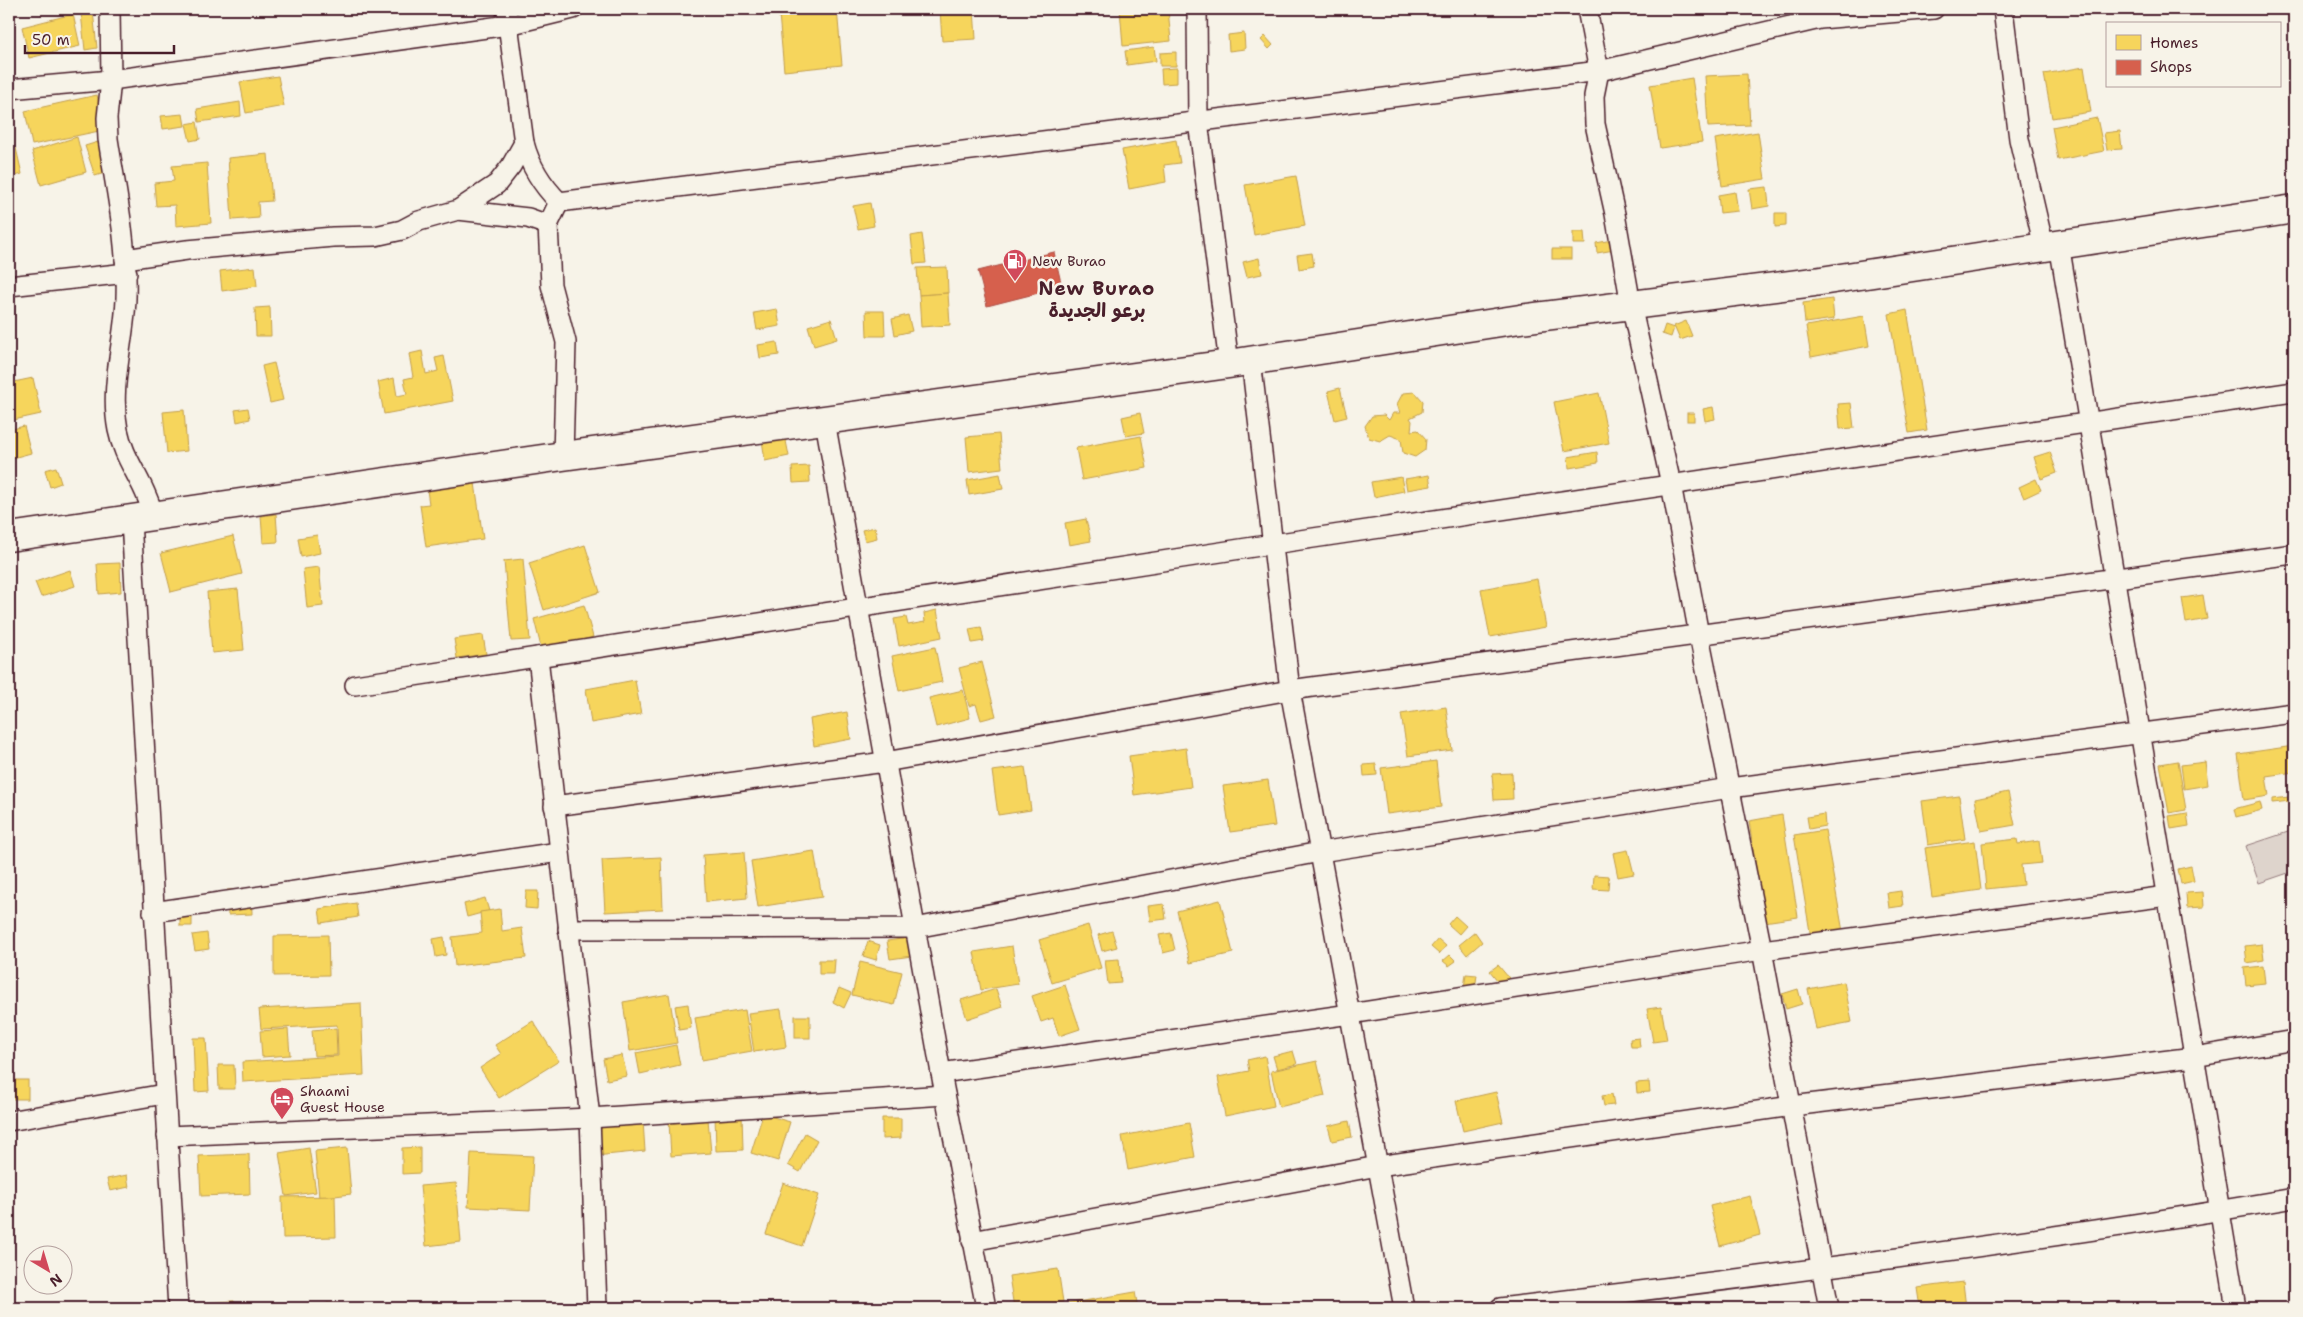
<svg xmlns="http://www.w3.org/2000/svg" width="2303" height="1317" viewBox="0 0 2303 1317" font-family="'Shantell Sans','Playpen Sans Arabic',sans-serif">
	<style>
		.green { fill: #ded4cc; stroke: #947a7c }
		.homes { fill: #f6d55c; stroke: #c29e4d }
		.shops { fill: #d6604d; stroke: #ac4c43 }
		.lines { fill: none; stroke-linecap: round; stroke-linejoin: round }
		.minor-casing { stroke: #4a1f2b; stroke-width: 22 }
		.trunk-casing { stroke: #4a1f2b; stroke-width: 31 }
		.minor { stroke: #f7f3e8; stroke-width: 19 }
		.trunk { stroke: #f7f3e8; stroke-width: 28 }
		.labels { text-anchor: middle; stroke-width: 5; stroke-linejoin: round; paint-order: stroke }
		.poi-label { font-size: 14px; fill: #4a1f2b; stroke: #f7f3e8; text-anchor: start }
		.district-label { font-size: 19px; font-weight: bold; letter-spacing: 1px; fill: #4a1f2b; stroke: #f7f3e8 }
	</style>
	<rect width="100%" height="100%" fill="#f7f3e8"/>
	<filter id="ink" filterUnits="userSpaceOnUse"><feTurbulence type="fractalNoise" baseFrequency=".02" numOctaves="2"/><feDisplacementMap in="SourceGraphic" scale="10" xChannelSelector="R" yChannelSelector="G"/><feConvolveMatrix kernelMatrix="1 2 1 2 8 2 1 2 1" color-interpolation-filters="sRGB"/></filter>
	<g filter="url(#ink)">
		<polygon class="green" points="2294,830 2294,871 2259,883 2246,846"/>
		<g class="homes">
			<polygon points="826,9 837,9 842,65 784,71 779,14"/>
			<polygon points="940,9 974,9 976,39 942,41"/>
			<polygon points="1120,9 1168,9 1171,41 1123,46"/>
			<polygon points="93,11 97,48 85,50 81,13"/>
			<polygon points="73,14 80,46 29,58 22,27"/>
			<polygon points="1244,33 1245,49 1229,51 1228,35"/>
			<polygon points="1265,36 1273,45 1269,49 1261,40"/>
			<polygon points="1154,47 1156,61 1127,65 1125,51"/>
			<polygon points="1176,52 1176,66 1160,66 1160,53"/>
			<polygon points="2084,67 2091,112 2052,118 2044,74"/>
			<polygon points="1177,68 1177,83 1162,84 1161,69"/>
			<polygon points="1747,74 1750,125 1708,127 1705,76"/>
			<polygon points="278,76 284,106 246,113 240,82"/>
			<polygon points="1692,78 1702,142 1660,148 1650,85"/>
			<polygon points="97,95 104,130 32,145 25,111"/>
			<polygon points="240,102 241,116 199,122 197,109"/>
			<polygon points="183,114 185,126 163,129 161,116"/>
			<polygon points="2097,118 2104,151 2058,160 2052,127"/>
			<polygon points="197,122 200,139 190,141 186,124"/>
			<polygon points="2120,131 2122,149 2107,150 2104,133"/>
			<polygon points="1758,132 1765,179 1722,186 1715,139"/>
			<polygon points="77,137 86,172 41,185 32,151"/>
			<polygon points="1176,140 1180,163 1164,165 1166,182 1129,189 1122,150"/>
			<polygon points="98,142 108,172 95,176 85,146"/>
			<polygon points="16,148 22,174 9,178 9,149"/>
			<polygon points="268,154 272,201 258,202 259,218 232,220 228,158"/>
			<polygon points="207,163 211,223 176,226 175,205 156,206 154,183 174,181 172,166"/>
			<polygon points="1296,176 1305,226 1254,235 1245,185"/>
			<polygon points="1767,187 1769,206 1752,209 1749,189"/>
			<polygon points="1735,192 1738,211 1720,213 1718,195"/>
			<polygon points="870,203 874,226 858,229 853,206"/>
			<polygon points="1775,213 1786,213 1786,226 1775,227"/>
			<polygon points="1573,232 1584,232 1585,244 1573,244"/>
			<polygon points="922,234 926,263 914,264 911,236"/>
			<polygon points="1612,240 1614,250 1597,253 1596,243"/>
			<rect x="1552" y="249" width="19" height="10"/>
			<polygon points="1312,253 1314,266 1299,269 1297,255"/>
			<polygon points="1259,258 1262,274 1247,277 1243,262"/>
			<polygon points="255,267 257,286 222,291 220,271"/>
			<polygon points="947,267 948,293 919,295 917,268"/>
			<polygon points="948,293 950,325 921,327 919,295"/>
			<polygon points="1832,299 1834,319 1805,323 1803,303"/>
			<polygon points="270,307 271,336 256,336 255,308"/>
			<polygon points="777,309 780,326 757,330 754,313"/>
			<polygon points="1907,310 1927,430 1909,433 1889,314"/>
			<polygon points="866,311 884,311 885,336 867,336"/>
			<polygon points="908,315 912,331 895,335 892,319"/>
			<polygon points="1864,316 1869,346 1811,357 1806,326"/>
			<polygon points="831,319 837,339 814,346 808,326"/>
			<polygon points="1686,321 1692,336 1680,340 1674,326"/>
			<polygon points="1665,325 1674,328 1671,337 1662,334"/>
			<polygon points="777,342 779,355 760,358 758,345"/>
			<polygon points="422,351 426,374 438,371 435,358 444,356 453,401 384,414 378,382 394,378 397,396 407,394 404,379 413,377 409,354"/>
			<polygon points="274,363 283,400 270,403 262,366"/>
			<polygon points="33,378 41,414 9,421 9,383"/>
			<polygon points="1340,388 1347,417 1335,420 1328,391"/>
			<polygon points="1415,392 1423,401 1422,412 1410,418 1412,421 1411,431 1418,430 1426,439 1425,450 1415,457 1403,453 1401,439 1390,435 1380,441 1369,438 1365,426 1372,416 1384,415 1389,420 1393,413 1400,413 1397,404 1403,393"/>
			<polygon points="1599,393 1609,443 1564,451 1554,402"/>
			<polygon points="1851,403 1854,428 1840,429 1838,404"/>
			<polygon points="1713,407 1715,419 1705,421 1703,409"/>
			<polygon points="248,408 250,419 237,422 235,410"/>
			<polygon points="184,410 187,451 167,453 163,412"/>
			<polygon points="1140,413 1144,433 1126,436 1122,417"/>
			<rect x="1687" y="413" width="7" height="8"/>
			<polygon points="24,426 31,453 9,459 9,430"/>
			<polygon points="999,434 1002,468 969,472 966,437"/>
			<polygon points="785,436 789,456 765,461 762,440"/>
			<polygon points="1141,436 1147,468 1082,480 1076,448"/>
			<polygon points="1597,452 1598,463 1569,468 1568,457"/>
			<polygon points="2050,452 2057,473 2041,479 2034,457"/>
			<polygon points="809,466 810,482 793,483 792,467"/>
			<polygon points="56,467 61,483 50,487 45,470"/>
			<polygon points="1000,474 1003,489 969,495 967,480"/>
			<polygon points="1429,475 1431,486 1407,490 1405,479"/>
			<polygon points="1401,477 1404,491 1374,497 1371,482"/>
			<polygon points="2036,479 2041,490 2024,498 2019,487"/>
			<polygon points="475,483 483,539 426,547 420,505 429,504 427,490"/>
			<polygon points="276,514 278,542 263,543 261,516"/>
			<polygon points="1086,519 1091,541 1069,545 1065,523"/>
			<polygon points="875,527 877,538 865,541 862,530"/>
			<polygon points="317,535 320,553 301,557 298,538"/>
			<polygon points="233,536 242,574 171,592 161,553"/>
			<polygon points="585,545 600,592 544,610 529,563"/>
			<polygon points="523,559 530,640 511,641 504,561"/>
			<polygon points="120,563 121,592 99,594 97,564"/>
			<polygon points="319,567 323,606 307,608 303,569"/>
			<polygon points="70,570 75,586 41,597 35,582"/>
			<polygon points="1537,579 1546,627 1490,637 1481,589"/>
			<polygon points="238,589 244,650 212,653 207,592"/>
			<polygon points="2203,595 2207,619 2186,623 2182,598"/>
			<polygon points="584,605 593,637 542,651 534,619"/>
			<polygon points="937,610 942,637 899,646 894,619 906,617 908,625 925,622 924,613"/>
			<polygon points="981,627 984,641 972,643 969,629"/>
			<polygon points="483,635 486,654 457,658 454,639"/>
			<polygon points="935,647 942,682 899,691 892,656"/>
			<polygon points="982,662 996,716 981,720 976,704 969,706 959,668"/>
			<polygon points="635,680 641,714 591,723 586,689"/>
			<polygon points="963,690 970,718 936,727 929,698"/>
			<polygon points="1446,707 1452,750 1408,756 1401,714"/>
			<polygon points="847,712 851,739 814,746 810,719"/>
			<polygon points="2294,746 2294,772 2266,776 2269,796 2244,800 2238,754"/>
			<polygon points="1186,748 1191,787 1134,795 1129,756"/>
			<polygon points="1436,761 1441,807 1387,814 1381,768"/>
			<polygon points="2178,761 2186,810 2169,813 2160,764"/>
			<polygon points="2205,762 2208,785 2184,789 2181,765"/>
			<polygon points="1376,764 1377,775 1364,776 1363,765"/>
			<polygon points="1025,767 1031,810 998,815 992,771"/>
			<polygon points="1512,773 1513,799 1494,800 1492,774"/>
			<polygon points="1268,780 1275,826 1230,832 1223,786"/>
			<polygon points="2008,792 2015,825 1981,831 1975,799"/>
			<polygon points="1959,796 1965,839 1928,845 1922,801"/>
			<polygon points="2289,797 2290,801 2273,803 2273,799"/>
			<polygon points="2260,802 2262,810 2236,817 2234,809"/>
			<polygon points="2187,813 2189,826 2171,829 2169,816"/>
			<polygon points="1824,814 1825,826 1809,829 1807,817"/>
			<polygon points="1782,815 1798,917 1764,922 1749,821"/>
			<polygon points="1825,830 1843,932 1811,938 1794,835"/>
			<polygon points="2017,839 2018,844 2039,841 2042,863 2021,865 2023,885 1986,889 1982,843"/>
			<polygon points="1975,841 1981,890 1932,897 1925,848"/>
			<polygon points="1628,850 1634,874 1618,877 1613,853"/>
			<polygon points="814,851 822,897 758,907 751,861"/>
			<polygon points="744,852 747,898 706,902 703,855"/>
			<polygon points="661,857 663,909 605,912 602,860"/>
			<polygon points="2191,866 2194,881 2181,884 2178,869"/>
			<polygon points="1594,875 1609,876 1608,890 1593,889"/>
			<polygon points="251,889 252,914 228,915 227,890"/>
			<polygon points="526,891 538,891 537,909 525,908"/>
			<polygon points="1901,891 1903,906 1889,908 1887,893"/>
			<polygon points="2203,892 2204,907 2187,908 2186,893"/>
			<polygon points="485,898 489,911 467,917 464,904"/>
			<polygon points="1220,900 1233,953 1190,963 1177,911"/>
			<polygon points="356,903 358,917 321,923 319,909"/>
			<polygon points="1164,904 1166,919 1150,921 1148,906"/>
			<polygon points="500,909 502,931 522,928 526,958 455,966 452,937 482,933 480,912"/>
			<polygon points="192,913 192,926 180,926 180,914"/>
			<polygon points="1455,916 1466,926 1459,934 1448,924"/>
			<polygon points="1088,925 1101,968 1052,983 1039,940"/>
			<polygon points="1112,931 1117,947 1102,951 1098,935"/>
			<polygon points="1475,932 1482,942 1467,955 1459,945"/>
			<polygon points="207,933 209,949 195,951 192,935"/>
			<polygon points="1171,933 1175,950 1163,953 1159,935"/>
			<polygon points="328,935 329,975 274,976 274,936"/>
			<polygon points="444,937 446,955 436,957 433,939"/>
			<polygon points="909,938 912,956 890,959 887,941"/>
			<polygon points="1438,939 1446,946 1439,954 1431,947"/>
			<polygon points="868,941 880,945 876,960 863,956"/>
			<polygon points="2262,944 2264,960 2247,963 2245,946"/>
			<polygon points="1012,946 1018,984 981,990 974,952"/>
			<polygon points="1450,955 1456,961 1449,966 1443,961"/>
			<polygon points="1119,959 1121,983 1108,984 1105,960"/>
			<polygon points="819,960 835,960 834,974 819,974"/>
			<polygon points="860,962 902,972 894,1005 852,995"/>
			<polygon points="1498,965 1509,978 1501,985 1490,971"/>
			<polygon points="2263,966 2265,983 2246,985 2244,968"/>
			<polygon points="1466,974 1477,975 1475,989 1464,988"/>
			<polygon points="1844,982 1852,1022 1816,1029 1808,989"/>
			<polygon points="1065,985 1080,1029 1059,1036 1053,1018 1041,1022 1032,996"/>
			<polygon points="839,988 851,993 844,1008 833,1002"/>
			<polygon points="996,989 1002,1007 967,1019 961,1000"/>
			<polygon points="1798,989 1802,1004 1786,1009 1782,994"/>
			<polygon points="669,994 677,1043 630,1051 623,1002"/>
			<polygon points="361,1003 364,1075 243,1082 242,1062 338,1056 337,1025 261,1029 259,1009"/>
			<polygon points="688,1004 691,1028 679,1030 675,1006"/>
			<polygon points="1661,1007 1667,1040 1653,1042 1647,1009"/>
			<polygon points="781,1009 786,1047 754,1052 748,1013"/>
			<polygon points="745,1010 752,1051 702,1060 695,1018"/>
			<rect x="795" y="1016" width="15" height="22"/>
			<polygon points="533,1021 559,1061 499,1098 480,1068 501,1054 495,1045"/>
			<polygon points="336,1028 337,1055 314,1056 312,1030"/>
			<polygon points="288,1029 290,1055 262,1057 260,1031"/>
			<polygon points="193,1038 206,1038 209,1091 195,1092"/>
			<polygon points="1639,1038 1640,1047 1631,1047 1630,1039"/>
			<polygon points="676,1045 680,1065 640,1074 636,1053"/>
			<polygon points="1293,1051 1297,1064 1277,1069 1273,1056"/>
			<polygon points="622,1055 627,1076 607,1080 603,1059"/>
			<polygon points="1265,1056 1274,1106 1225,1116 1218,1077 1249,1071 1247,1060"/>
			<polygon points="1317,1061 1325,1096 1279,1107 1271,1071"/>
			<polygon points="218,1065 234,1065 235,1089 219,1089"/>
			<rect x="9" y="1080" width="19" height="19"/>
			<polygon points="1649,1082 1650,1092 1637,1093 1636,1083"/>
			<polygon points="1496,1092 1503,1122 1463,1131 1456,1101"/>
			<polygon points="1612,1094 1614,1105 1604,1106 1602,1096"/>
			<polygon points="742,1114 743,1150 716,1151 715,1115"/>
			<polygon points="763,1114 790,1122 778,1161 751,1153"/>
			<polygon points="882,1118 901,1118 901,1138 882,1139"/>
			<polygon points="708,1119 711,1153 671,1156 669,1122"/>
			<polygon points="643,1121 645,1151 595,1156 593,1126"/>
			<polygon points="1349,1121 1352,1137 1332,1141 1328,1126"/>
			<polygon points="1189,1123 1195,1157 1128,1170 1122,1136"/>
			<polygon points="805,1133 817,1140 800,1172 788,1165"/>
			<polygon points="420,1147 420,1173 402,1174 402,1148"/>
			<polygon points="309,1148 316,1192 286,1196 279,1153"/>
			<polygon points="347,1148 351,1194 319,1198 315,1151"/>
			<polygon points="471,1153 533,1156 530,1210 468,1207"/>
			<polygon points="249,1154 250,1194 201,1196 199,1156"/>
			<polygon points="127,1175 129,1187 110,1191 107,1179"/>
			<polygon points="456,1183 461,1242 426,1246 420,1186"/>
			<polygon points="783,1183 819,1195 802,1246 766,1234"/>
			<polygon points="335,1196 336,1237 283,1238 282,1197"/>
			<polygon points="1750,1196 1760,1235 1720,1246 1710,1206"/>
			<polygon points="1058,1269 1063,1302 1014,1308 1009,1276"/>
			<polygon points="1963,1282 1966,1308 1920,1308 1917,1288"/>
			<polygon points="1135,1292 1138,1308 1049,1307 1101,1298"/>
			<polygon points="234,1301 235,1308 203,1308 203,1303"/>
			<polygon points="327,1303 341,1305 340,1308 326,1308"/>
			<polygon points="2294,1303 2294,1308 2289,1308 2288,1304"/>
			<polygon points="285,1304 285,1308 266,1308"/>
		</g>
		<polygon class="shops" points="1054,252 1062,287 987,306 978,271"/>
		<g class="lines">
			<defs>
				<g id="minor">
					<path d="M 110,9 L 111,80 L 107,118 L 108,139 C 116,191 128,245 126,298 C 125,341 109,385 118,430 C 122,450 131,464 140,482 C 146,493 150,505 155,517"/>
					<path d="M 506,9 L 524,143 C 530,166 543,186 559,202 L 548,225 L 551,285 L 566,342 L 563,456"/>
					<polyline points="1197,9 1198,121 1229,364"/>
					<polyline points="1587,9 1599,71 1594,96 1595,124 1615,214 1631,305 1671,484 1699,635 1762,950 1829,1308"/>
					<polyline points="2003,9 2019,139 2044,247"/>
					<polyline points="9,89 111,80 508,25 573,9"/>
					<polyline points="559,202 1599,71 1820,19 1934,9"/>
					<polyline points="458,210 528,218 548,225"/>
					<polyline points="2059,244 2236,1308"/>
					<polyline points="125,259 187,250 333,237 375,236 402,230 419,221 458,210 497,184 511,166 524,143"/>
					<polyline points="9,286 127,273"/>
					<polyline points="1251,360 1290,690 1404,1308"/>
					<polyline points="825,421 941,1073 986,1308"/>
					<polyline points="131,521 178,1308"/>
					<polyline points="538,657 590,1118 597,1308"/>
					<polyline points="355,685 1273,544 2294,392"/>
					<polyline points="554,806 885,762 1290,690 2294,554"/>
					<polyline points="153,912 559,852"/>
					<polyline points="568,929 915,928 1320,852 1730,788 2294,713"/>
					<polyline points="941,1073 1350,1014 1762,950 2167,896"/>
					<polyline points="9,1121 164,1094"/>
					<polyline points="167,1136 590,1118 945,1095"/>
					<polyline points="972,1241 1378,1166 1792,1106 2194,1057 2294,1040"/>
					<path d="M 1500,1308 C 1765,1276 2031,1243 2294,1198"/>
				</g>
				<polyline id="trunk" points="9,537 563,456 1229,364 1520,319 1814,282 2294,209"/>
			</defs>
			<use href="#minor" class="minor-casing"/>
			<use href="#trunk" class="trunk-casing"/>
			<use href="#minor" class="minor"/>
			<use href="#trunk" class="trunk"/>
		</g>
	</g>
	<defs>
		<symbol id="fuel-pin" viewBox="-11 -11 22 30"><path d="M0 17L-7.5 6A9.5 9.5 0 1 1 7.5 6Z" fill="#d1495b" stroke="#f7f3e8"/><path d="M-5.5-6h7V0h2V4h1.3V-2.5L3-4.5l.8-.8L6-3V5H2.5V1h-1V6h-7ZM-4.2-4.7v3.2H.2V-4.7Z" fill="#fff"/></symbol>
		<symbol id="hotel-pin" viewBox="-11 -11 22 30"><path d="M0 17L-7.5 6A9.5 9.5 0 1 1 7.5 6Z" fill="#d1495b" stroke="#f7f3e8"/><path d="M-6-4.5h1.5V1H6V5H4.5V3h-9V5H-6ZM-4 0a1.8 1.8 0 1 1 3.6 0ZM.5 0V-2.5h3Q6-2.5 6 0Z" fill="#fff"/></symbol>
	</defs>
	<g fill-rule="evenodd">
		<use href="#fuel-pin" x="1001" y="247" width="28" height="38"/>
		<use href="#hotel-pin" x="268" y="1085" width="28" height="38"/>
	</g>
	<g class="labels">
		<g class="poi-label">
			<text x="1032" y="266">New Burao</text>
			<text x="300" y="1096">Shaami<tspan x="300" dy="16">Guest House</tspan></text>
		</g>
		<g class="district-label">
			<text x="1097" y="295">New Burao<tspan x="1097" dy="22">برعو الجديدة</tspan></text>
		</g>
	</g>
	<rect width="2303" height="1317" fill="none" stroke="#f7f3e8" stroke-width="30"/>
	<rect x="15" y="15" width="2273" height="1287" fill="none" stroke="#4a1f2b" stroke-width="2" filter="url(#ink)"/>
	<rect x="2106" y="22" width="175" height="65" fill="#f7f3e8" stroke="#b29e9c"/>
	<rect x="2116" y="35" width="25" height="15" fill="#f6d55c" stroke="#b29e9c"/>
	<text x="2150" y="48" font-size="15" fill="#4a1f2b">Homes</text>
	<rect x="2116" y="60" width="25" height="15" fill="#d6604d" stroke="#b29e9c"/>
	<text x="2150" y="72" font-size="15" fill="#4a1f2b">Shops</text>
	<g transform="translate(48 1270) rotate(142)"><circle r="24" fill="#f7f3e8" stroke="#b29e9c"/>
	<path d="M0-4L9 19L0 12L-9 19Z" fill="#d1495b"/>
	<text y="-8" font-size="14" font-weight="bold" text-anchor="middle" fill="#4a1f2b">N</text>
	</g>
	<path d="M25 45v8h149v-8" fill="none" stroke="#4a1f2b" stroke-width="2.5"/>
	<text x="32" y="45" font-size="15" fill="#4a1f2b" stroke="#f7f3e8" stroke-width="4" paint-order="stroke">50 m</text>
</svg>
